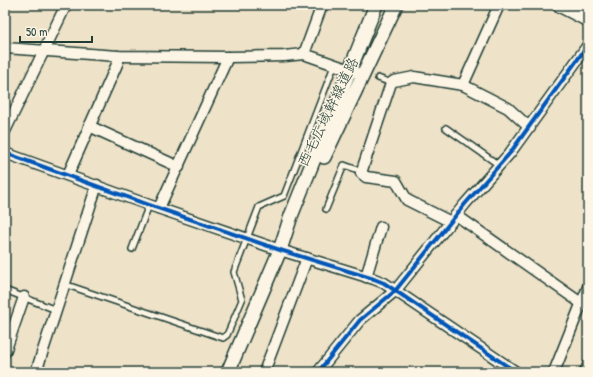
<svg xmlns="http://www.w3.org/2000/svg" width="593" height="377" viewBox="0 0 593 377" font-family="'Patrick Hand','Klee One',sans-serif">
	<style>
		.lines { fill: none; stroke-linecap: round; stroke-linejoin: round }
		.service-casing { stroke: #1f3d34; stroke-width: 8 }
		.minor-casing { stroke: #1f3d34; stroke-width: 13 }
		.tertiary-casing { stroke: #1f3d34; stroke-width: 16 }
		.service { stroke: #fcf5e5; stroke-width: 5 }
		.minor { stroke: #fcf5e5; stroke-width: 10 }
		.tertiary { stroke: #fcf5e5; stroke-width: 13 }
		.cycleway-casing { stroke: #fcf5e5; stroke-width: 6 }
		.cycleway { stroke: #0057b8; stroke-width: 4 }
		.labels { text-anchor: middle; stroke-width: 3; stroke-linejoin: round; paint-order: stroke }
		.street-label { font-size: 15px; fill: #1f3d34; stroke: #fcf5e5 }
	</style>
	<rect width="100%" height="100%" fill="#eee2c8"/>
	<filter id="ink" filterUnits="userSpaceOnUse"><feTurbulence type="fractalNoise" baseFrequency=".025" numOctaves="2"/><feDisplacementMap in="SourceGraphic" scale="8" xChannelSelector="R" yChannelSelector="G"/><feConvolveMatrix kernelMatrix="1 2 1 2 8 2 1 2 1" color-interpolation-filters="sRGB"/></filter>
	<g filter="url(#ink)">
		<g class="lines">
			<defs>
				<g id="service">
					<polyline points="378,78 391,83"/>
					<polyline points="446,128 499,165"/>
					<polyline points="326,209 344,165 361,171"/>
					<polyline points="132,249 149,205"/>
					<polyline points="64,284 223,338 227,335 242,300 234,272 259,207 284,196 334,66"/>
					<polyline points="5,290 56,310"/>
				</g>
				<g id="minor">
					<polyline points="5,48 118,56 228,57 284,56 304,54 364,75"/>
					<polyline points="304,54 322,5"/>
					<polyline points="463,85 499,5"/>
					<polyline points="89,126 179,167"/>
					<polyline points="5,131 66,5"/>
					<polyline points="5,153 149,205 280,250 374,279 384,283 516,372"/>
					<polyline points="68,175 118,62 118,56"/>
					<polyline points="159,208 228,57"/>
					<polyline points="456,215 581,303"/>
					<polyline points="451,222 407,200 396,181 366,177 361,173 391,83 394,81 414,77 463,85 508,108 530,128"/>
					<polyline points="366,277 381,227"/>
					<polyline points="5,352 24,297"/>
					<polyline points="36,372 97,185"/>
					<polyline points="264,372 307,258"/>
					<polyline points="318,372 360,320 395,291 465,204 510,153 588,45"/>
					<polyline points="554,372 588,287"/>
					<polyline points="585,372 588,366"/>
				</g>
				<g id="tertiary">
					<polyline points="559,5 588,20"/>
					<polyline points="324,157 396,5"/>
					<polyline points="228,372 280,250 291,216 376,5"/>
				</g>
			</defs>
			<use href="#service" class="service-casing"/>
			<use href="#minor" class="minor-casing"/>
			<use href="#tertiary" class="tertiary-casing"/>
			<use href="#service" class="service"/>
			<use href="#minor" class="minor"/>
			<use href="#tertiary" class="tertiary"/>
			<defs>
				<g id="cycleway">
					<polyline points="5,153 149,205 280,250 374,279 384,283 516,372"/>
					<polyline points="318,372 360,320 395,291 465,204 510,153 588,45"/>
				</g>
			</defs>
			<use href="#cycleway" class="cycleway-casing"/>
			<use href="#cycleway" class="cycleway"/>
		</g>
	</g>
	<g class="labels">
		<g class="street-label">
			<text transform="translate(328 112) rotate(-64)" y="5">西毛広域幹線道路</text>
		</g>
	</g>
	<rect width="593" height="377" fill="none" stroke="#fcf5e5" stroke-width="20"/>
	<rect x="10" y="10" width="573" height="357" fill="none" stroke="#1f3d34" stroke-width="1.5" filter="url(#ink)"/>
	<path d="M20 36v6h72v-6" fill="none" stroke="#1f3d34" stroke-width="2"/>
	<text x="26" y="36" font-size="12" fill="#1f3d34" stroke="#fcf5e5" stroke-width="3" paint-order="stroke">50 m</text>
</svg>
